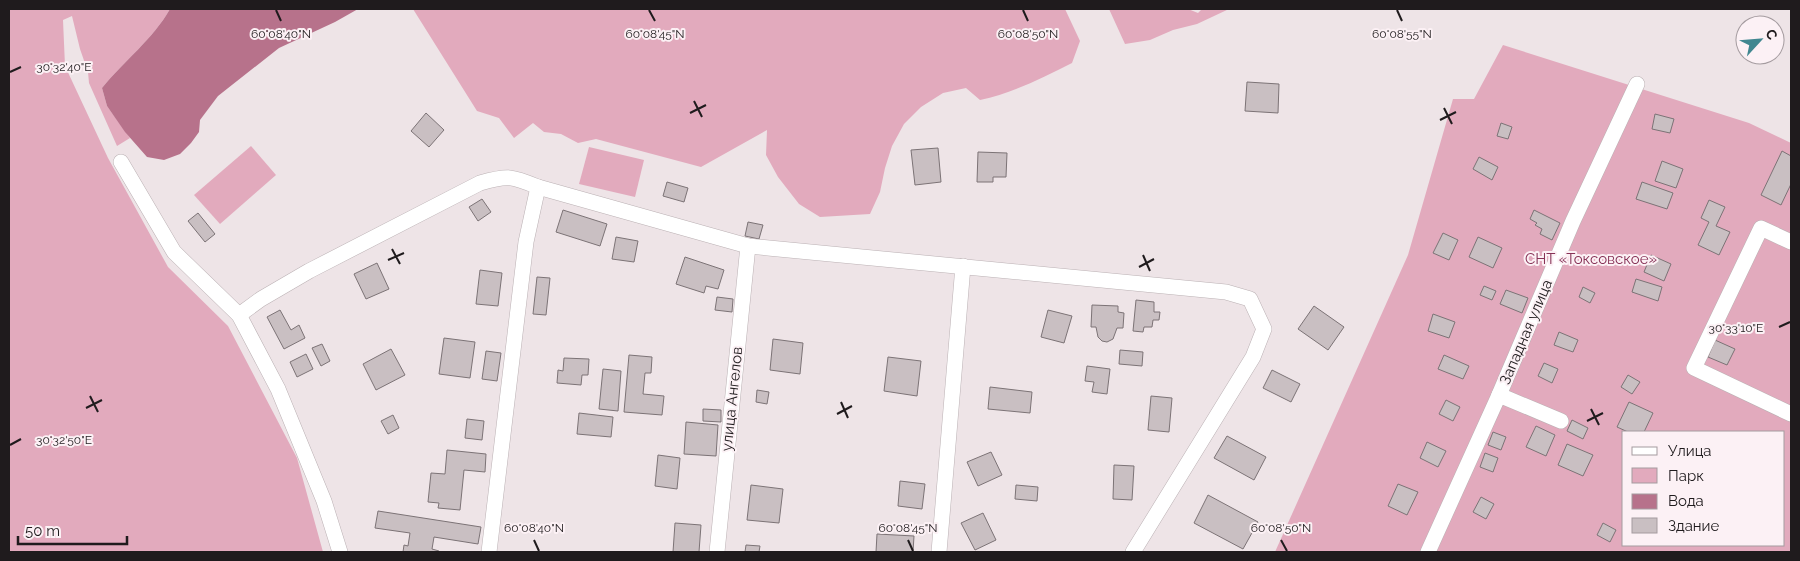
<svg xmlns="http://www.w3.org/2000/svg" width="1800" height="561" viewBox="0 0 1800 561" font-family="Raleway,sans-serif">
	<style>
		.green { fill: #e2aabd; fill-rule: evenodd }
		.water { fill: #b7728b }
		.building { fill: #c9bfc2; stroke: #7c7376 }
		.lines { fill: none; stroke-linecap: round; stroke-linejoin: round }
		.minor-casing { stroke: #bbb1b4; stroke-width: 16 }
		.minor { stroke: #fff; stroke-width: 15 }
		.ticks { fill: none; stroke: #1f1b1d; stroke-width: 2 }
		.labels { text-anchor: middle; stroke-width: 4; stroke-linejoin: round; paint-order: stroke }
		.park-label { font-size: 15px; fill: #863156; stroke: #fcf1f5 }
		.street-label { font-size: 15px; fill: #1f1b1d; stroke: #fcf1f5 }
		.ticks-label { font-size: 12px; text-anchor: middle; fill: #1f1b1d; stroke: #fcf1f5; stroke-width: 4; stroke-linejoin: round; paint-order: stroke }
	</style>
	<rect width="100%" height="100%" fill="#eee4e7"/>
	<g class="green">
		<path d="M 9,9 L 170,9 C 153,39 124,61 102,88 L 107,106 L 130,138 L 117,146 L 89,83 L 88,72 L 80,49 L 72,16 L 63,20 L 65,66 L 108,158 L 168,267 L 228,326 L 297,458 L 323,552 L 9,552 Z"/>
		<path d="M 413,9 L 1065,9 L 1080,41 L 1072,63 C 1042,78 1013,93 980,100 L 966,88 L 943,93 L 921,107 L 904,124 L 892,146 L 885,168 L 880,192 L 870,214 L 820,217 L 799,204 L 778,177 L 766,155 L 767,130 L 701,167 L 596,139 L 578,143 L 561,134 L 544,132 L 533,123 L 514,138 L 499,118 L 477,111 Z"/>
		<polygon points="1109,9 1188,9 1198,13 1202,9 1229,9 1197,24 1173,30 1150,40 1125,44"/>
		<path d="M 1503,45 L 1749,123 L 1791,143 L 1791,552 L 1275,552 L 1408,255 L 1453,99 L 1474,99 ZM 1624,432 L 1784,432 L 1784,545 L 1624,545 Z"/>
		<polygon points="251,146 276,175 220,224 194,195"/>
		<polygon points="589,147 644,160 635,197 579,184"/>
	</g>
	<path class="water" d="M 170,9 L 358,9 L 335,22 L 279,48 L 218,96 L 200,120 L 199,132 L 191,143 L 180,154 L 164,160 L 147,157 L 125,132 L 107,106 L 102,88 C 124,61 153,39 170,9 Z"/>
	<g class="building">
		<polygon points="1247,82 1279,84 1278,113 1245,111"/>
		<polygon points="426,113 444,130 429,147 411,131"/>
		<polygon points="1655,114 1674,119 1670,133 1652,129"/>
		<polygon points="1501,123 1512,127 1508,139 1497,136"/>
		<polygon points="938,148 941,182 915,185 911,150"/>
		<polygon points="1782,151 1791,156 1791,184 1781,205 1761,195"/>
		<polygon points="978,152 1007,153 1006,177 993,177 993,182 977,182"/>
		<polygon points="1479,157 1498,167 1492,180 1473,169"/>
		<polygon points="1662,161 1683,169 1676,188 1655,181"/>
		<polygon points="667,182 688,188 684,202 663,196"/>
		<polygon points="1642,182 1673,193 1667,209 1636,199"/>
		<polygon points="482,199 491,212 478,221 469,207"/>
		<polygon points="1709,200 1725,207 1716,226 1730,232 1719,255 1698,245 1709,222 1701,218"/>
		<polygon points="563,210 607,224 600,246 556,232"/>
		<polygon points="1534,210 1560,223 1552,240 1540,234 1542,229 1535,225 1537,223 1530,219"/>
		<polygon points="198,213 215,234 205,242 188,221"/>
		<polygon points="748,222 763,225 759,239 745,236"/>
		<polygon points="1443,233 1458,240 1449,260 1433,253"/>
		<polygon points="616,237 638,241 634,262 612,259"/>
		<polygon points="1478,237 1502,248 1493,268 1469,257"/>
		<polygon points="1651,255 1671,264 1664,281 1644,272"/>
		<polygon points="685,257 724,270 718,289 706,286 704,293 676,284"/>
		<polygon points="377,263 389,289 366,299 354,274"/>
		<polygon points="480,270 502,273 498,306 476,304"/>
		<polygon points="537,277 550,278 546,315 533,314"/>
		<polygon points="1636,279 1662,287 1658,301 1632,292"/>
		<polygon points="1484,286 1496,291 1492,300 1480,295"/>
		<polygon points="1583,287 1595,293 1590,303 1579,297"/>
		<polygon points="1506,290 1528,298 1522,313 1500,304"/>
		<polygon points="717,297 733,299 732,312 715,310"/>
		<polygon points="1136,300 1154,302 1154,312 1160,312 1159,320 1153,320 1152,327 1144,327 1143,332 1133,331"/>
		<polygon points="1092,305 1118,306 1118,312 1124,313 1123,328 1117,328 1113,339 1107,342 1102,341 1098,337 1096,327 1091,327"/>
		<polygon points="1314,306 1344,327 1328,350 1298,329"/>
		<polygon points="280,310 291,330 299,325 305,338 284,349 267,317"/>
		<polygon points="1048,310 1072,316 1064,343 1041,337"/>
		<polygon points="1433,314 1455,322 1449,338 1428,331"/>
		<polygon points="1559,332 1578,340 1573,352 1554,345"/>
		<polygon points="444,338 475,342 470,378 439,374"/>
		<polygon points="773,339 803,343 800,374 770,370"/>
		<polygon points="1715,340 1735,349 1727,365 1708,357"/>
		<polygon points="322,344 330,361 321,366 312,348"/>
		<polygon points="391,349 405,375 376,390 363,364"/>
		<polygon points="1120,350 1143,352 1142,366 1119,364"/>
		<polygon points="486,351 501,353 497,381 482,379"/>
		<polygon points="306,354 313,369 297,377 290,362"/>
		<polygon points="629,355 652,357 651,373 645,373 643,394 664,396 662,415 624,412"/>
		<polygon points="1444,355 1469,366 1463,379 1438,369"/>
		<polygon points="888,357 921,361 917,396 884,391"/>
		<polygon points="564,358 589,359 588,375 582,375 581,385 557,383 558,370 563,371"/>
		<polygon points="1544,363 1558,369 1552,383 1538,376"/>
		<polygon points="1087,366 1110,369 1107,394 1092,392 1094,382 1085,381"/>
		<polygon points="603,369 621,371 618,411 599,409"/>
		<polygon points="1272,370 1300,384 1291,402 1263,388"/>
		<polygon points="1628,375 1640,382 1632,394 1621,387"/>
		<polygon points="990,387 1032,392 1030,413 988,409"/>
		<polygon points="757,390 769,392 767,404 756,402"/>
		<polygon points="1151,396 1172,398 1169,432 1148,430"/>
		<polygon points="1446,400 1460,407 1453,421 1439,414"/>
		<polygon points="1629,402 1653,413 1644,432 1628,432 1617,427"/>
		<polygon points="703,409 721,410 721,422 703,421"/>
		<polygon points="579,413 613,417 611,437 577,434"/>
		<polygon points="393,415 399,428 388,434 381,421"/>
		<polygon points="467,419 484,421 482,440 465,438"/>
		<polygon points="1572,420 1588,428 1583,439 1567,431"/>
		<polygon points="686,422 718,425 716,456 684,454"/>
		<polygon points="1536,426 1555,435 1546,456 1526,447"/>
		<polygon points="1493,432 1506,437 1501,450 1488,445"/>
		<polygon points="1227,436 1266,457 1254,480 1214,458"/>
		<polygon points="1427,442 1446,451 1438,467 1420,458"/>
		<polygon points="1567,444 1593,455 1583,476 1558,465"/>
		<polygon points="447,450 486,454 485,472 464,470 460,510 438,508 439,503 428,502 431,473 445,474"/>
		<polygon points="991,452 1002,475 978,486 967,462"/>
		<polygon points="1485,453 1498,458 1493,472 1480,467"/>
		<polygon points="658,455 680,458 677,489 655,486"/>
		<polygon points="1114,465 1134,466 1132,500 1113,499"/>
		<polygon points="900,481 925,484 922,509 898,506"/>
		<polygon points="1398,484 1418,492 1407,515 1388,506"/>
		<polygon points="751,485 783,489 779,523 747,520"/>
		<polygon points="1016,485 1038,487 1037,501 1015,499"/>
		<polygon points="1208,495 1258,522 1243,549 1194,523"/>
		<polygon points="1481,497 1494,504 1486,519 1473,512"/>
		<polygon points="378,511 481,527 478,544 434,537 432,549 439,551 439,552 403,552 404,545 408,546 410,533 375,528"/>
		<polygon points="983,513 996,540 975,550 961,523"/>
		<polygon points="675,523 701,525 699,552 673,552"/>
		<polygon points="1603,523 1616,530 1610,542 1597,535"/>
		<polygon points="877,534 914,536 913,552 876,552"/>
		<polygon points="746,545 760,546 759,552 745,552"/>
	</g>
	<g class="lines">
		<defs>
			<g id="minor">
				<polyline points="121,162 174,252 239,315 278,389 324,501 340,552"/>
				<polyline points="538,187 748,246 1226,292 1250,299 1264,329 1253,357 1133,552"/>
				<polyline points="1791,242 1761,228 1694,368 1791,414"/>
				<path d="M 239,315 L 261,299 L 309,271 L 480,183 C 508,175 512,176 538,187 L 526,242 L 489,552"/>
				<polyline points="1499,395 1561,421"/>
				<polyline points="717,552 748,246"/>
				<polyline points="939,552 963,266"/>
				<polyline points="1428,552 1499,395 1573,221 1637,84"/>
			</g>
		</defs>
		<use href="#minor" class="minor-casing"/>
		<use href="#minor" class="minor"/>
	</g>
	<path class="ticks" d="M 276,10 L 281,21M 649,10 L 655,21M 1023,10 L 1028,21M 1397,10 L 1402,21M 10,72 L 21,67M 694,101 L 702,117M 1444,108 L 1452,124M 690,113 L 706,105M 1440,120 L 1456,112M 392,249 L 400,264M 1143,255 L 1150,271M 388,260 L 404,253M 1139,267 L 1154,259M 1779,327 L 1790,322M 90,396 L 98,412M 841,402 L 848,418M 86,408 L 102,400M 1591,409 L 1599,425M 837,414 L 852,406M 1587,421 L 1603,413M 10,445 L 21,439M 534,540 L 539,551M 908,540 L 913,551M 1281,540 L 1287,551"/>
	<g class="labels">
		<g class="park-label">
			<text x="1591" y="264">СНТ «Токсовское»</text>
		</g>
		<g class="street-label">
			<text transform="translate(1526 332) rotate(-67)" y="5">Западная улица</text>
			<text transform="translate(732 399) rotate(-84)" y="5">улица Ангелов</text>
		</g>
	</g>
	<g class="ticks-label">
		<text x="281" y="38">60°08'40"N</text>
		<text x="655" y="38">60°08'45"N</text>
		<text x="1028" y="38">60°08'50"N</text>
		<text x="1402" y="38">60°08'55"N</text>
		<text x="64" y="71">30°32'40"E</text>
		<text x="1736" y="332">30°33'10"E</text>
		<text x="64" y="444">30°32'50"E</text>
		<text x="534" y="532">60°08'40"N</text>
		<text x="908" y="532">60°08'45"N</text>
		<text x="1281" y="532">60°08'50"N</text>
	</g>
	<rect width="1800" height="561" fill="none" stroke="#1f1b1d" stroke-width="20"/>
	<rect x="1622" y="431" width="162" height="115" fill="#fcf1f5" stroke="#a49b9f"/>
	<rect x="1632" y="447" width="25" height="8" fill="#ffffff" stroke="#a49b9f"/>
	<text x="1668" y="456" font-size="15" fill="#1f1b1d">Улица</text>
	<rect x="1632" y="468" width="25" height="15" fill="#e2aabd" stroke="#a49b9f"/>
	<text x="1668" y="481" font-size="15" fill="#1f1b1d">Парк</text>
	<rect x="1632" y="494" width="25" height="15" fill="#b7728b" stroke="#a49b9f"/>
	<text x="1668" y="506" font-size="15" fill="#1f1b1d">Вода</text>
	<rect x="1632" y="518" width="25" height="15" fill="#c9bfc2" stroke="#a49b9f"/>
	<text x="1668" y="531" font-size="15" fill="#1f1b1d">Здание</text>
	<g transform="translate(1760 40) rotate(64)"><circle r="24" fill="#fcf1f5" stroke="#a49b9f"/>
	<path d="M0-4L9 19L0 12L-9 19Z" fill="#408790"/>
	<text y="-8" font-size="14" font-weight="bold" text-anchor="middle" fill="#1f1b1d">С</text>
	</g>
	<path d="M18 536v8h109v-8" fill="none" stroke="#1f1b1d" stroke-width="2.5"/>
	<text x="25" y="536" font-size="15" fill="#1f1b1d" stroke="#fcf1f5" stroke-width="4" paint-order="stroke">50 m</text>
</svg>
